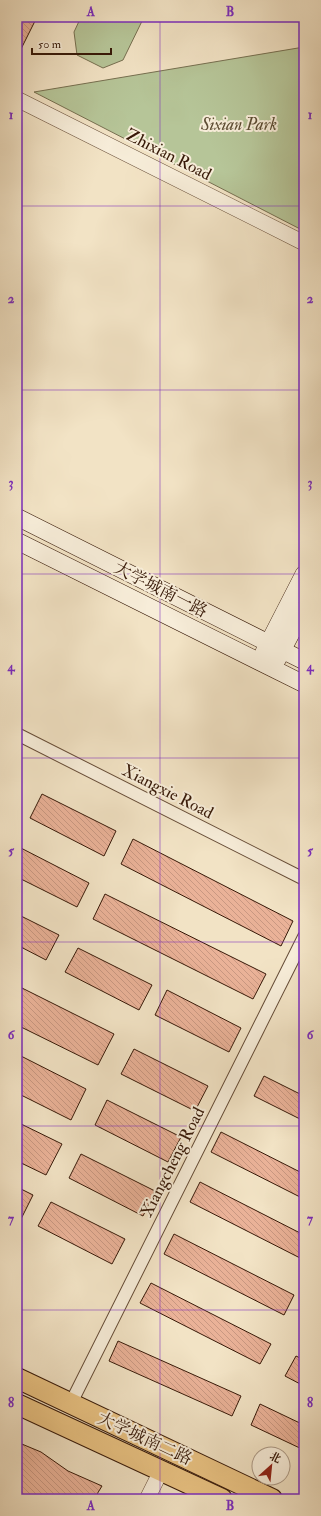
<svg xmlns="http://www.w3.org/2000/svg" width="321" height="1516" viewBox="0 0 321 1516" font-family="'IM FELL Double Pica','Noto Serif SC',serif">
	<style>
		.park { fill: #b6c598; stroke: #766f50 }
		.building { fill: url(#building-back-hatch); stroke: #371908 }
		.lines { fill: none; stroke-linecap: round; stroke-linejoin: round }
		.minor-casing { stroke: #664c37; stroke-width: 14 }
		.tertiary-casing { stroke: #664c37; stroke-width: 16 }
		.secondary-casing { stroke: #371908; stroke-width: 18 }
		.trunk-casing { stroke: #371908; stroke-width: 22 }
		.minor { stroke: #f7edd9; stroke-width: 12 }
		.tertiary { stroke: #f7edd9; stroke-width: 15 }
		.secondary { stroke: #f7edd9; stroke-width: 17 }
		.trunk { stroke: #e9c282; stroke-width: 20 }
		.grid { fill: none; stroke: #7b2cbf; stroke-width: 1; stroke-opacity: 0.55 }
		.labels { text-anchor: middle; stroke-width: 4; stroke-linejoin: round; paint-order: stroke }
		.park-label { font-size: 17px; font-style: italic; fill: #5d4d33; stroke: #f7edd9 }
		.street-label { font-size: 17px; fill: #371908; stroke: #f7edd9 }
		.neatline { fill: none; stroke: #7b2cbf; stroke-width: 1.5 }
		.grid-label { font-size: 13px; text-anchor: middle; font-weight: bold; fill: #7b2cbf }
	</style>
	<defs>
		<pattern id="building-back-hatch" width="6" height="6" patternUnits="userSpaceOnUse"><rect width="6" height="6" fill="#eab298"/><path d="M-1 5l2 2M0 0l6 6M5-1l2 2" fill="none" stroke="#c99882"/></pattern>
	</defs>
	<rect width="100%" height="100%" fill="#f2e3c5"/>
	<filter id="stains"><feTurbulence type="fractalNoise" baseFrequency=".005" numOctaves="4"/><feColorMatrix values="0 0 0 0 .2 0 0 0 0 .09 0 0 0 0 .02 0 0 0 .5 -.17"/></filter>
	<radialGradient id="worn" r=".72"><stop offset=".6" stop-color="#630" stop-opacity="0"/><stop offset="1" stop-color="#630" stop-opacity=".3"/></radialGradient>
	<g class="park">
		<polygon points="81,17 144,17 123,60 103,68 77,55 74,32"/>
		<polygon points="304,47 304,231 34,92"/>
	</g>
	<g class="building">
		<polygon points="17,17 37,17 17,57"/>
		<polygon points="42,794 116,831 104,856 30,818"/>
		<polygon points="133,839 293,921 281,946 121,864"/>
		<polygon points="17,846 89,883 77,907 17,877"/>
		<polygon points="105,894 266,974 253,999 93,919"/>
		<polygon points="17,914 59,935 46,960 17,945"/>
		<polygon points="78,948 152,985 139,1010 65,972"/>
		<polygon points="20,987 114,1034 98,1065 17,1025 17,993"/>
		<polygon points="167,990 241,1028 229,1052 155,1015"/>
		<polygon points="134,1049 208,1086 195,1111 121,1074"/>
		<polygon points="17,1054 86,1089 71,1120 17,1093"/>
		<polygon points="264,1076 304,1096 304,1121 254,1096"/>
		<polygon points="107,1100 181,1137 168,1162 95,1125"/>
		<polygon points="17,1122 62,1144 46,1175 17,1161"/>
		<polygon points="221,1132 304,1174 304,1199 211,1152"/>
		<polygon points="81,1154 155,1191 143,1216 69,1178"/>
		<polygon points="200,1182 304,1235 304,1260 190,1202"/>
		<polygon points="17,1187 33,1195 17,1227"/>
		<polygon points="51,1202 125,1239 112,1264 38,1226"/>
		<polygon points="174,1234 294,1295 284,1315 164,1254"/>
		<polygon points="151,1283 271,1344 260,1364 140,1303"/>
		<polygon points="118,1341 241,1396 232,1416 109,1361"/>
		<polygon points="296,1356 304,1360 304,1386 285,1376"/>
		<polygon points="260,1404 304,1425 304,1450 251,1425"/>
		<polygon points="17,1442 41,1452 68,1471 102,1486 94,1499 17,1499"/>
	</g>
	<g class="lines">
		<defs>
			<g id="minor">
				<polyline points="17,734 304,879"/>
				<polyline points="71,1403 304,937"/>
			</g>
			<g id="tertiary">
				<polyline points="17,99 304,243"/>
				<polyline points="147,1499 161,1471"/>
			</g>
			<g id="secondary">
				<polyline points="17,517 304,661"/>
				<polyline points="17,541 304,684"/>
				<polyline points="264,652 304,574"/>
				<polyline points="277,660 304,609"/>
			</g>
			<g id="trunk">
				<polyline points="17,1378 272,1499"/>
				<polyline points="17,1404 222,1499"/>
			</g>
		</defs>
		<use href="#minor" class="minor-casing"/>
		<use href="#tertiary" class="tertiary-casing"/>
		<use href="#secondary" class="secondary-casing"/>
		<use href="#trunk" class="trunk-casing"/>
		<use href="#minor" class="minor"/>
		<use href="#tertiary" class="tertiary"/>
		<use href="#secondary" class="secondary"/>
		<use href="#trunk" class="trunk"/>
	</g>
	<path class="grid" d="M 160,17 L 160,1499M 17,206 L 304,206M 17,390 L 304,390M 17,574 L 304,574M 17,758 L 304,758M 17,942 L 304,942M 17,1126 L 304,1126M 17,1310 L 304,1310"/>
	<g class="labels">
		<g class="park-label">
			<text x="239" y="130">Sixian Park</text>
		</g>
		<g class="street-label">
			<text transform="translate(169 154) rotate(27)" y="6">Zhixian Road</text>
			<text transform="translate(161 589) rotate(27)" y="6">大学城南一路</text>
			<text transform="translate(168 791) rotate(27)" y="6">Xiangxie Road</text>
			<text transform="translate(172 1162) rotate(-63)" y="6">Xiangcheng Road</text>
			<text transform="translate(145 1438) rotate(25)" y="6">大学城南二路</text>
		</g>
	</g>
	<rect width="321" height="1516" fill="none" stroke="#f2e3c5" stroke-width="44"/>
	<g transform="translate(271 1466) rotate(27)"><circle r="19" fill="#f7edd9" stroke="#aa9885"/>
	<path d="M0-3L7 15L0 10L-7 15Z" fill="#8f2418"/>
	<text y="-6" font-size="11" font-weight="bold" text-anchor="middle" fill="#371908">北</text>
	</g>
	<path d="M32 48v6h79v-6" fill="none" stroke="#371908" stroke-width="2"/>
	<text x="38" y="48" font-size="12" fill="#371908" stroke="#f7edd9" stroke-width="3" paint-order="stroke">50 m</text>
	<rect x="22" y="22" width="277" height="1472" class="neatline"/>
	<g class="grid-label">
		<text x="91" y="16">A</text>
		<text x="230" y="16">B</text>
		<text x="11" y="119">1</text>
		<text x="310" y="119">1</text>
		<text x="11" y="303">2</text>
		<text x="310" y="303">2</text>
		<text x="11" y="487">3</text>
		<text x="310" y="487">3</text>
		<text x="11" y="671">4</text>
		<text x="310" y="671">4</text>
		<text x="11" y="855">5</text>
		<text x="310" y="855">5</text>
		<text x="11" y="1039">6</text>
		<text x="310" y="1039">6</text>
		<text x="11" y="1223">7</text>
		<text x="310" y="1223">7</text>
		<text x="11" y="1407">8</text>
		<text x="310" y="1407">8</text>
		<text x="91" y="1510">A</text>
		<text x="230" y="1510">B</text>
	</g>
	<rect width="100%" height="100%" filter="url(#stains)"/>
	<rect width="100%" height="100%" fill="url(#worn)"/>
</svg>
